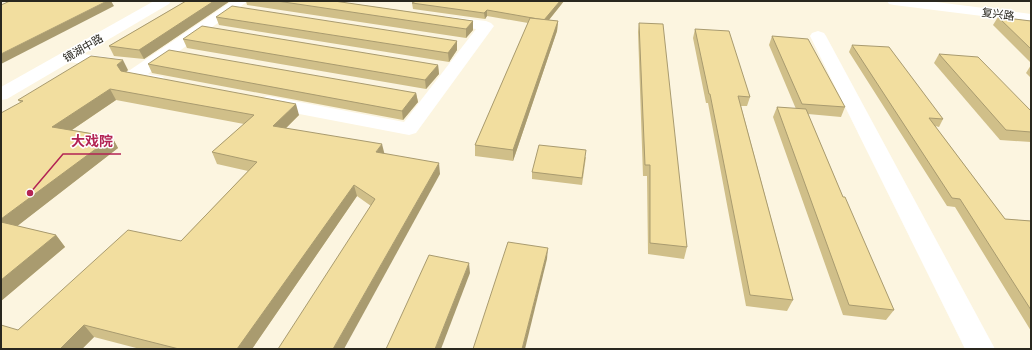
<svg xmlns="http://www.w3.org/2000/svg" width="1032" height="350" viewBox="0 0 1032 350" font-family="Merriweather,'Noto Sans SC',serif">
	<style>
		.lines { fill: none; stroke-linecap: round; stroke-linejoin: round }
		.minor { fill: #fff; fill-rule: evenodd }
		.tertiary { fill: #fff; fill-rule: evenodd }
		.secondary { fill: #fff; fill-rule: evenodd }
		.wall { fill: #d0bf89 }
		.shaded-wall { fill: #a99b6f }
		.building { fill: #f2de9f; stroke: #a99b6f }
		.labels { text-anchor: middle; stroke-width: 3; stroke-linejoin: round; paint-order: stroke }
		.far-street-label { font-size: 11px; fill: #29271f; stroke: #fff }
		.leader { fill: none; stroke: #b32354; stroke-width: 1.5 }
		.callout-dot { fill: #b32354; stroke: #fff; stroke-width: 1.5 }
		.callout-label { font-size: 14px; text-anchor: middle; font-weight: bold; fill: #b32354; stroke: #fff; stroke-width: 3; stroke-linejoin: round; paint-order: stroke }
	</style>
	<rect width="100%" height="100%" fill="#fcf5e0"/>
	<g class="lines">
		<g class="minor">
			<polygon points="232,1 248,1 148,74 163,77 166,81 163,85 157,86 127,80 124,76 127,72"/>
			<polygon points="444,16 486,21 491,23 494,26 416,133 409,135 268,108 261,106 259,102 261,98 268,96 404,122 476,29 439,23 437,20 439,17"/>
			<polygon points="818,31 824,33 826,36 995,349 965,349 810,36 812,33"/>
			<polygon points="67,52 115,58 121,59 123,63 121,67 115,68 61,61 59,57 61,53"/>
		</g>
		<polygon class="tertiary" points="887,1 928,1 1031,14 1031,22 894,5 889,4"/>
		<polygon class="secondary" points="154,1 171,1 169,4 7,99 1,100 1,87"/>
	</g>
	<g class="wall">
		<polygon points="186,1 230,1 144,59 114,56 109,46"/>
		<polygon points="246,1 334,1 473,21 473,30 466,38 247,5"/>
		<polygon points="416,1 564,1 549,20 558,21 557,31 513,161 475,156 475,145 528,23 487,16 485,19 413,9 412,3"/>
		<polygon points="216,17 457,41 457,50 449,62 219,25"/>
		<polygon points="998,17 1031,21 1031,63 993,25"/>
		<polygon points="639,23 687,247 684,259 648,254 647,176 643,176 638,32"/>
		<polygon points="695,29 750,97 747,106 741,106 793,300 787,311 746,306 708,103 706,103 693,38"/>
		<polygon points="772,36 845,107 841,117 808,114 843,197 894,310 886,320 843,315 773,117 777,107 796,109 769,45"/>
		<polygon points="183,39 438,65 439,74 426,89 187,48"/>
		<polygon points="852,45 943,119 939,127 935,126 1005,219 1031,221 1031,331 955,207 947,206 849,52"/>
		<polygon points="939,54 1031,111 1031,142 1000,140 934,63"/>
		<polygon points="148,64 416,93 418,102 403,120 152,73"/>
		<polygon points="1031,65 1031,78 1026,73"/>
		<polygon points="128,70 126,72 299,115 286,128 384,154 440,174 371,206 357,196 252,349 140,349 94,337 82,349 1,349 18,330 181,241 248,171 217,164 212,152 244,124 116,100 72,130 112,137 118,148 17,226 56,235 65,247 1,301 20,102 18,100"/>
		<polygon points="586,157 582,185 532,179 532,172"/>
	</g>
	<g class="shaded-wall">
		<polygon points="107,1 111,1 114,6 1,64 1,54"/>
		<polygon points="214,1 230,1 144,59 139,50"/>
		<polygon points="560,1 564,1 544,26 544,20"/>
		<polygon points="487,10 487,16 485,19 484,13"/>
		<polygon points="473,21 473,30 466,38 466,29"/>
		<polygon points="558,21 557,31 513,161 513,150"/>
		<polygon points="457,41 457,50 449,62 448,53"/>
		<polygon points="123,60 128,70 122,76 117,65"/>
		<polygon points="438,65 439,74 426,89 425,80"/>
		<polygon points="110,89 116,100 60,138 52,127"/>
		<polygon points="416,93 418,102 403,120 402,111"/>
		<polygon points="296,104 299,115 277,137 273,126"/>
		<polygon points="112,137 118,148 7,234 1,226 1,219"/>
		<polygon points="382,144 385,156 376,152"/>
		<polygon points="439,163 440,174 344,349 333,349"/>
		<polygon points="354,185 357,196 252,349 237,349"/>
		<polygon points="56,235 65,247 1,301 1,280"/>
		<polygon points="548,248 547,259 525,349 522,349"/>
		<polygon points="469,263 470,273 441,349 435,349"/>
		<polygon points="84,325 94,337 82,349 60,349"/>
	</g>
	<g class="building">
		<polygon points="10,1 107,1 1,54 1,5"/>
		<polygon points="186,1 214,1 139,50 109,46"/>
		<polygon points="277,1 334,1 473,21 466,29"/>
		<polygon points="416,1 560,1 544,20 487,10 484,13 412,3"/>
		<polygon points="232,6 457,41 448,53 216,17"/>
		<polygon points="998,17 1031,21 1031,49"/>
		<polygon points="530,18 558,21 513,150 475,145"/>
		<polygon points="639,23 663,24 687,247 650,243 650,165 645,165"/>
		<polygon points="202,26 438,65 425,80 183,39"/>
		<polygon points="695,29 729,31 750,97 738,96 793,300 750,295 710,94 709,94"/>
		<polygon points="772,36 808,39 845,107 802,104"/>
		<polygon points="852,45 889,47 943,119 929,118 1005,219 1031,221 1031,310 960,199 952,198"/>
		<polygon points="169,50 416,93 402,111 148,64"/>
		<polygon points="939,54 978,57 1031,111 1031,132 1006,130"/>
		<polygon points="91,56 123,60 117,65 121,71 296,104 273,126 382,144 376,152 439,163 333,349 278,349 375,199 354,185 237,349 179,349 84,325 60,349 1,349 1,325 18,330 128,230 181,241 257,162 212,152 254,115 110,89 52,127 112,137 1,219 1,113 23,101 18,100"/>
		<polygon points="777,107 806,109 843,197 845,197 894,310 849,305"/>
		<polygon points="539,145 586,150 582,178 532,172"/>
		<polygon points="1,222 56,235 1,280"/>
		<polygon points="508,242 548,248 522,349 473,349"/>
		<polygon points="429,255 469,263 435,349 386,349"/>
	</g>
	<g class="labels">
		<g class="far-street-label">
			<text transform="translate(998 14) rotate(7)" y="4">复兴路</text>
			<text transform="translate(83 48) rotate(-30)" y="4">镜湖中路</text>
		</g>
	</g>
	<path class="leader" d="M30 193L63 154H121"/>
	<circle class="callout-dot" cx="30" cy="193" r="4"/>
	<g class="callout-label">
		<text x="92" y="146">大戏院</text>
	</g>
	<rect width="1032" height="350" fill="none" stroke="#29271f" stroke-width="4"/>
</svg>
